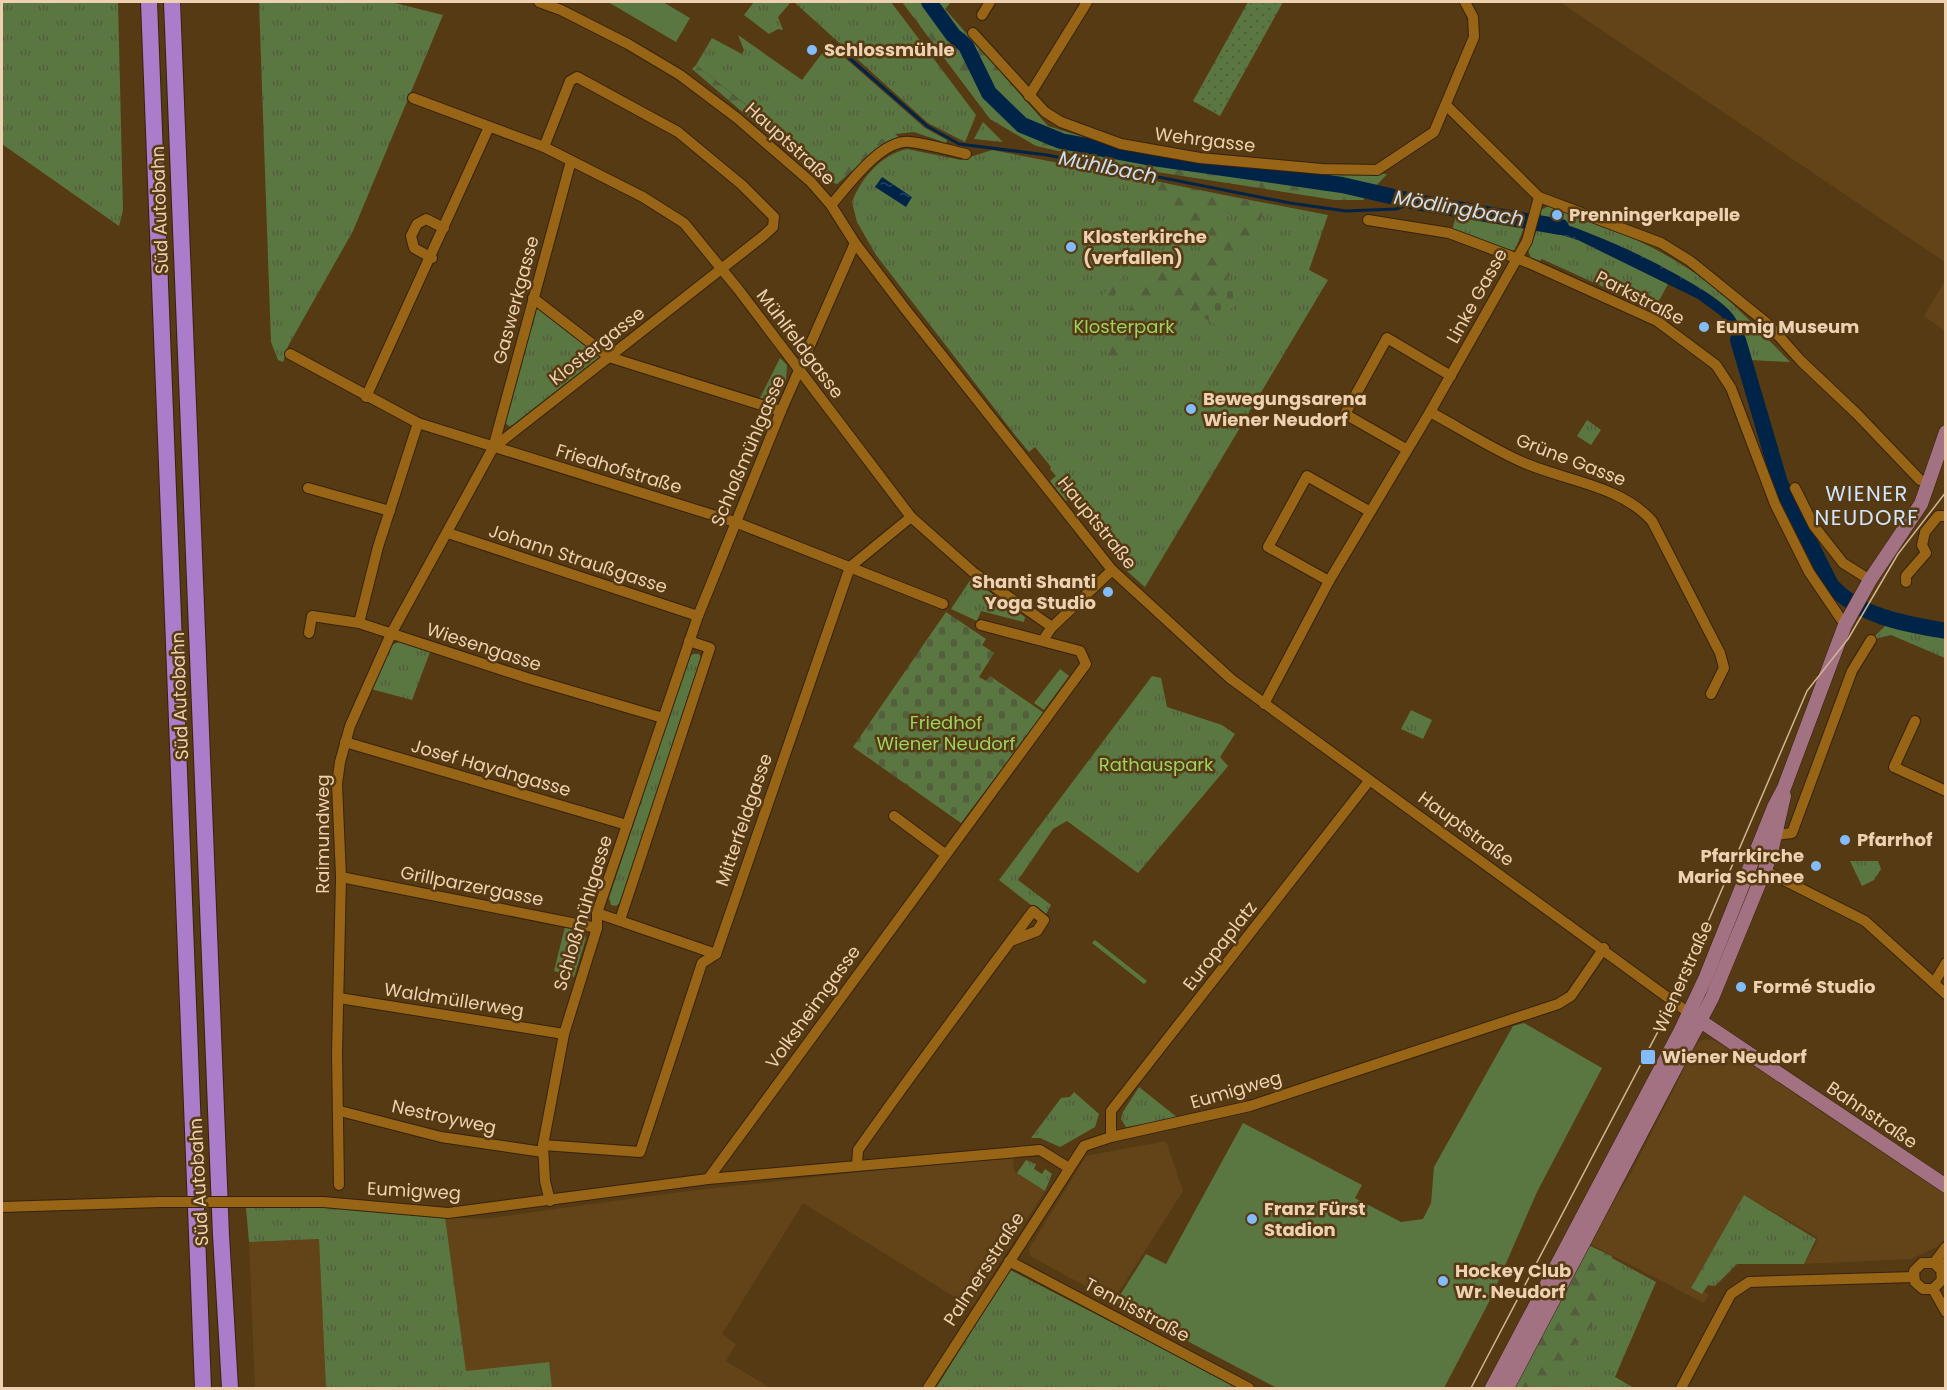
<svg xmlns="http://www.w3.org/2000/svg" width="1947" height="1390" viewBox="0 0 1947 1390" font-family="Poppins,sans-serif">
	<style>
		.built { fill: #634419 }
		.grass { fill: url(#grass-tufts) }
		.forest { fill: url(#forest-firs); fill-rule: evenodd }
		.cemetery { fill: url(#cemetery-stones) }
		.garden { fill: url(#garden-dots) }
		.pitch { fill: #5b7741 }
		.water { fill: url(#water-ripples) }
		.lines { fill: none; stroke-linecap: round; stroke-linejoin: round }
		.stream { stroke: #002447; stroke-width: 3 }
		.river { stroke: #002447; stroke-width: 16 }
		.minor-casing { stroke: #35230d; stroke-width: 12 }
		.major-casing { stroke: #35230d; stroke-width: 15 }
		.highway-casing { stroke: #35230d; stroke-width: 18 }
		.minor { stroke: #986416; stroke-width: 10 }
		.major { stroke: #a37282; stroke-width: 14 }
		.highway { stroke: #ab7cca; stroke-width: 16 }
		.tram { stroke: #d1b492; stroke-width: 1.5 }
		.minor-bridge-casing { stroke: #35230d; stroke-width: 12; stroke-linecap: butt }
		.minor-bridge { stroke: #986416; stroke-width: 10 }
		.poi-dot { fill: #82bcfa; stroke: #563a14; stroke-width: 2 }
		.labels { text-anchor: middle; stroke-width: 5; stroke-linejoin: round; paint-order: stroke }
		.poi-label { font-size: 18px; font-weight: bold; fill: #eed1b0; stroke: #563a14; text-anchor: start }
		.street-label { font-size: 18px; fill: #eed1b0; stroke: #563a14 }
		.park-label { font-size: 18px; fill: #9bd461; stroke: #563a14 }
		.water-label { font-size: 20px; font-style: italic; fill: #ccddef; stroke: #563a14 }
		.quarter-label { font-size: 21px; letter-spacing: 1.5px; fill: #d0e6fe; stroke: #563a14 }
	</style>
	<defs>
		<pattern id="grass-tufts" width="24" height="20" patternUnits="userSpaceOnUse" patternTransform="scale(1.5)"><rect width="24" height="20" fill="#5b7741"/><path d="M3 7l-1-3M5 7V3M7 7l1-3M15 17l-1-3M17 17v-4M19 17l1-3" fill="none" stroke="#525e3c"/></pattern>
		<pattern id="forest-firs" width="22" height="20" patternUnits="userSpaceOnUse" patternTransform="scale(1.5)"><rect width="22" height="20" fill="#5b7741"/><path d="M5 1l3.5 6h-7zM16 11l3.5 6h-7z" fill="#525e3c"/></pattern>
		<pattern id="cemetery-stones" width="16" height="16" patternUnits="userSpaceOnUse" patternTransform="scale(1.5)"><rect width="16" height="16" fill="#5b7741"/><path d="M2 7V4a2 2 0 0 1 4 0v3zM10 15v-3a2 2 0 0 1 4 0v3z" fill="#525e3c"/></pattern>
		<pattern id="garden-dots" width="8" height="8" patternUnits="userSpaceOnUse" patternTransform="scale(1.5)"><rect width="8" height="8" fill="#5b7741"/><path d="M2 2h.1M6 6h.1" fill="none" stroke="#525e3c" stroke-width="1.8" stroke-linecap="round"/></pattern>
		<pattern id="water-ripples" width="26" height="14" patternUnits="userSpaceOnUse" patternTransform="scale(1.5)"><rect width="26" height="14" fill="#002447"/><path d="M2 4q2-2 4 0t4 0M15 11q2-2 4 0t4 0" fill="none" stroke="#26435f"/></pattern>
	</defs>
	<rect width="100%" height="100%" fill="#563a14"/>
	<g class="built">
		<polygon points="1560,2 1945,2 1945,262"/>
		<polygon points="1945,281 1946,331 1945,331 1924,316"/>
		<polygon points="1705,1039 1715,1041 1756,1065 1945,1193 1945,1237 1943,1244 1911,1259 1804,1264 1816,1245 1817,1237 1744,1195 1691,1288 1709,1294 1704,1303 1588,1243 1632,1171 1695,1047 1698,1042"/>
		<polygon points="1166,1141 1183,1191 1113,1301 1030,1256 1029,1249 1086,1156"/>
		<polygon points="1013,1155 1014,1171 1045,1191 971,1307 803,1203 722,1334 736,1344 726,1361 770,1388 552,1388 548,1362 466,1372 445,1217 482,1219 680,1192"/>
		<polygon points="319,1239 326,1388 255,1388 249,1242"/>
	</g>
	<g class="grass">
		<polygon points="2,2 118,2 123,210 119,226 2,144"/>
		<polygon points="259,2 391,2 443,15 353,231 288,346 283,362 278,360 271,342"/>
		<polygon points="754,2 791,2 778,17 783,30 778,29 769,34 744,15"/>
		<polygon points="794,2 891,2 976,115 965,142 928,123"/>
		<polygon points="738,35 802,80 829,44 925,128 947,140 946,143 914,132 895,134 835,175 696,65 712,38 742,54 744,50"/>
		<polygon points="983,122 1003,142 974,139"/>
		<path d="M 907,149 L 961,160 L 992,150 L 1328,215 L 1309,270 L 1328,280 L 1145,587 L 1128,572 L 1116,550 L 1074,495 L 1066,501 L 1050,481 L 1056,476 L 1050,469 L 1051,467 L 1035,447 L 1029,452 L 1015,435 L 876,255 L 857,222 L 852,202 C 862,177 881,155 907,149 Z"/>
		<path d="M 1547,207 L 1554,207 C 1608,226 1661,247 1707,282 C 1737,306 1763,334 1790,362 L 1750,360 C 1746,343 1741,322 1729,310 C 1715,296 1696,286 1679,276 C 1635,251 1590,232 1541,216 L 1540,210 Z"/>
		<polygon points="1456,216 1525,225 1515,250 1508,252 1452,231"/>
		<polygon points="1538,228 1578,240 1668,284 1654,310 1542,259 1539,261 1531,258 1528,250"/>
		<polygon points="541,308 601,356 598,364 512,428 505,423 534,310"/>
		<polygon points="780,358 787,365 786,381 775,403 760,398"/>
		<polygon points="1587,420 1601,430 1591,445 1577,436"/>
		<polygon points="971,579 1025,617 1024,622 981,611 977,621 951,609"/>
		<polygon points="1888,623 1945,633 1945,658 1891,635 1871,640"/>
		<polygon points="399,642 430,652 412,700 371,689 391,645"/>
		<polygon points="693,654 699,654 702,660 621,902 616,906 611,905 609,898 689,657"/>
		<polygon points="1152,676 1161,678 1167,707 1222,725 1235,734 1220,757 1228,766 1138,873 1067,821 1053,829 1018,880 1051,905 1045,916 999,880"/>
		<polygon points="1411,710 1432,720 1423,739 1401,729"/>
		<polygon points="1850,861 1878,861 1881,869 1874,880 1862,886"/>
		<polygon points="565,927 581,930 586,938 574,977 554,971"/>
		<polygon points="1139,1087 1178,1118 1126,1127 1121,1119 1123,1112"/>
		<polygon points="1074,1092 1099,1114 1095,1127 1060,1147 1040,1138 1031,1138 1061,1098 1070,1097"/>
		<polygon points="1026,1160 1036,1164 1034,1169 1042,1174 1045,1169 1052,1174 1045,1191 1017,1173"/>
		<polygon points="1744,1195 1816,1239 1804,1264 1737,1264 1715,1286 1708,1285 1702,1294 1691,1288"/>
		<polygon points="363,1207 445,1217 466,1371 549,1362 552,1388 326,1388 319,1239 249,1242 246,1208"/>
		<polygon points="1588,1245 1656,1282 1615,1377 1634,1388 1515,1388"/>
		<polygon points="1010,1270 1239,1388 936,1388"/>
	</g>
	<g class="forest">
		<polygon points="902,2 951,2 945,9 1048,126 1125,150 1128,156 1214,172 1224,165 1337,174 1387,174 1363,200 1335,200 1144,170 1036,146 990,119"/>
		<polygon points="696,65 834,175 852,151 895,134 903,140 873,153 837,184 821,179 692,69"/>
		<path d="M 1141,178 L 1265,204 L 1258,232 L 1199,321 L 1158,300 L 1123,368 L 1103,365 L 1136,295 L 1133,290 L 1141,274 L 1128,270 L 1119,281 L 1111,309 L 1101,303 L 1118,264 L 1138,243 L 1171,278 L 1219,253 L 1220,240 L 1139,194 ZM 1212,209 L 1244,217 L 1244,218 L 1230,232 L 1209,219 Z"/>
		<polygon points="1588,1245 1612,1256 1602,1307 1591,1327 1567,1353 1555,1388 1514,1388"/>
	</g>
	<g class="cemetery">
		<polygon points="1223,286 1239,295 1220,328 1204,318"/>
		<polygon points="946,612 986,639 982,645 994,653 979,677 986,681 990,676 1044,713 961,823 853,747"/>
	</g>
	<polygon class="garden" points="1248,2 1283,2 1220,116 1193,101"/>
	<g class="pitch">
		<polygon points="608,2 663,2 690,18 676,42"/>
		<circle cx="1191" cy="408" r="11"/>
		<polygon points="1060,669 1069,676 1044,710 1034,703"/>
		<polygon points="1095,940 1147,981 1144,984 1092,943"/>
		<polygon points="1524,1023 1602,1068 1537,1192 1490,1300 1444,1388 1277,1388 1115,1303 1146,1254 1166,1264 1243,1123 1362,1185 1355,1198 1401,1222 1423,1219 1431,1203 1434,1167 1513,1026"/>
		<polygon points="1185,1366 1229,1388 1173,1388"/>
	</g>
	<g class="water">
		<polygon points="882,177 912,197 906,207 875,187"/>
		<path d="M 1541,216 C 1590,232 1635,251 1679,276 C 1696,286 1715,296 1729,310 C 1741,322 1747,344 1750,360 L 1738,365 L 1731,336 L 1721,316 L 1698,299 L 1578,240 L 1538,228 Z"/>
	</g>
	<g class="lines">
		<polyline class="stream" points="832,43 927,126 959,144 1047,155 1290,203 1346,211 1396,209 1416,202"/>
		<g class="river">
			<polyline points="929,2 953,35 966,46 989,93 1022,125 1061,141 1146,157 1342,185 1416,202 1561,227"/>
			<path d="M 1738,340 L 1780,483 L 1831,585 C 1860,617 1906,624 1946,631"/>
		</g>
		<defs>
			<g id="minor">
				<polyline points="539,2 561,10 628,44 680,75 737,118 811,182 831,205 855,243 906,310 1112,570 1231,679 1689,1013"/>
				<polyline points="982,15 990,2"/>
				<polyline points="973,33 1045,112 1061,122 1121,144 1200,158 1322,169 1377,170 1434,132 1474,37 1473,17 1465,2"/>
				<polyline points="1029,96 1087,2"/>
				<polyline points="413,98 544,147 643,197 684,223 738,289 911,517 973,572 1052,627"/>
				<polyline points="1446,105 1539,197 1661,243 1690,261 1769,325 1801,361 1857,414 1920,480 1929,483"/>
				<path d="M 831,205 C 849,185 881,139 910,142 C 929,144 948,150 966,154"/>
				<polyline points="1368,220 1449,233 1529,263 1657,321 1716,365 1731,388 1775,504 1809,572 1845,625"/>
				<polyline points="432,258 414,248 411,236 417,224 426,219 444,228"/>
				<polyline points="533,298 609,357 781,411"/>
				<polyline points="290,354 418,423 735,522 943,604"/>
				<polyline points="366,397 489,127"/>
				<path d="M 1430,412 C 1460,428 1489,447 1520,461 C 1563,481 1619,484 1652,521 L 1720,653 L 1724,668 L 1711,694"/>
				<polyline points="493,448 762,237 773,227 774,217 742,185 678,132 577,77 570,81 544,147"/>
				<polyline points="1406,449 1345,414 1387,338 1451,376"/>
				<polyline points="308,488 390,511"/>
				<polyline points="1795,488 1814,526 1843,563 1870,580"/>
				<polyline points="448,533 698,616"/>
				<polyline points="1329,581 1268,547 1307,476 1369,511"/>
				<polyline points="1906,582 1906,576 1926,553 1922,545 1925,532 1938,516 1946,516"/>
				<polyline points="359,623 378,547 418,423"/>
				<polyline points="309,633 312,616 359,623 527,678 663,718"/>
				<polyline points="1043,640 1052,627 1112,570"/>
				<polyline points="1264,704 1329,581 1430,412 1527,241 1539,197"/>
				<polyline points="1915,721 1894,767 1946,791"/>
				<polyline points="345,742 627,825"/>
				<polyline points="894,816 945,854"/>
				<polyline points="1776,835 1792,833 1852,671 1871,640"/>
				<polyline points="1764,870 1865,921 1946,994"/>
				<polyline points="341,877 597,928"/>
				<polyline points="597,913 716,954"/>
				<polyline points="620,920 710,648 689,641"/>
				<polyline points="1934,983 1946,963"/>
				<polyline points="339,998 564,1034"/>
				<polyline points="340,1111 441,1137 543,1152"/>
				<polyline points="1111,1137 1111,1111 1369,781"/>
				<polyline points="543,1145 640,1152 702,963 716,954 850,567 911,517"/>
				<path d="M 857,1164 L 858,1150 C 915,1069 974,990 1033,911 L 1044,920 L 1037,931 L 1011,941"/>
				<polyline points="708,1179 1086,664 1080,651 981,625"/>
				<polyline points="339,1185 337,1053 341,877 337,784 340,762 350,726 391,634 493,448 571,161"/>
				<polyline points="550,1201 545,1181 543,1145 564,1034 597,928 597,913 698,616 781,411 855,243"/>
				<polyline points="259,1202 323,1202 448,1213 708,1179 1040,1150 1069,1168"/>
				<polyline points="2,1207 161,1202"/>
				<polyline points="1009,1261 1249,1388"/>
				<polyline points="1934,1263 1946,1247"/>
				<polyline points="1941,1270 1934,1263 1922,1263 1914,1271 1915,1282 1923,1289 1933,1289 1942,1280 1941,1270 1946,1263"/>
				<polyline points="1933,1289 1946,1312"/>
				<polyline points="928,1388 1084,1146 1111,1137 1250,1106 1558,1004 1571,996 1604,948"/>
				<polyline points="1681,1388 1731,1294 1749,1282 1914,1277"/>
			</g>
			<g id="major">
				<polyline points="1696,1018 1946,1186"/>
				<polyline points="1492,1388 1681,1030 1705,979 1774,807 1784,788 1845,625 1870,580 1921,504 1946,432"/>
				<polyline points="1507,1388 1712,998 1770,857 1784,796"/>
			</g>
			<g id="highway">
				<polyline points="149,2 203,1388"/>
				<polyline points="172,2 221,1235 230,1388"/>
			</g>
		</defs>
		<use href="#minor" class="minor-casing"/>
		<use href="#major" class="major-casing"/>
		<use href="#highway" class="highway-casing"/>
		<use href="#minor" class="minor"/>
		<use href="#major" class="major"/>
		<use href="#highway" class="highway"/>
		<polyline class="tram" points="1471,1388 1674,1001 1807,691 1848,639 1898,554 1946,492"/>
		<defs>
			<polyline id="minor-bridge" points="161,1202 259,1202"/>
		</defs>
		<use href="#minor-bridge" class="minor-bridge-casing"/>
		<use href="#minor-bridge" class="minor-bridge"/>
	</g>
	<g class="poi-dot">
		<circle cx="812" cy="50" r="6"/>
		<circle cx="1557" cy="215" r="6"/>
		<circle cx="1071" cy="247" r="6"/>
		<circle cx="1704" cy="327" r="6"/>
		<circle cx="1191" cy="409" r="6"/>
		<circle cx="1108" cy="592" r="6"/>
		<circle cx="1845" cy="840" r="6"/>
		<circle cx="1816" cy="866" r="6"/>
		<circle cx="1741" cy="987" r="6"/>
		<rect x="1640" y="1049" width="16" height="16" rx="3"/>
		<circle cx="1252" cy="1219" r="6"/>
		<circle cx="1443" cy="1281" r="6"/>
	</g>
	<g class="labels">
		<g class="poi-label">
			<text x="824" y="56">Schlossmühle</text>
			<text x="1569" y="221">Prenningerkapelle</text>
			<text x="1083" y="243">Klosterkirche<tspan x="1083" dy="21">(verfallen)</tspan></text>
			<text x="1716" y="333">Eumig Museum</text>
			<text x="1203" y="405">Bewegungsarena<tspan x="1203" dy="21">Wiener Neudorf</tspan></text>
			<text x="1096" y="588" text-anchor="end">Shanti Shanti<tspan x="1096" dy="21">Yoga Studio</tspan></text>
			<text x="1857" y="846">Pfarrhof</text>
			<text x="1804" y="862" text-anchor="end">Pfarrkirche<tspan x="1804" dy="21">Maria Schnee</tspan></text>
			<text x="1753" y="993">Formé Studio</text>
			<text x="1662" y="1063">Wiener Neudorf</text>
			<text x="1264" y="1215">Franz Fürst<tspan x="1264" dy="21">Stadion</tspan></text>
			<text x="1455" y="1277">Hockey Club<tspan x="1455" dy="21">Wr. Neudorf</tspan></text>
		</g>
		<g class="street-label">
			<text transform="translate(1205 140) rotate(7)" y="6">Wehrgasse</text>
			<text transform="translate(790 144) rotate(42)" y="6">Hauptstraße</text>
			<text transform="translate(160 210) rotate(-92)" y="6">Süd Autobahn</text>
			<text transform="translate(1477 296) rotate(-61)" y="6">Linke Gasse</text>
			<text transform="translate(1640 298) rotate(27)" y="6">Parkstraße</text>
			<text transform="translate(516 300) rotate(-75)" y="6">Gaswerkgasse</text>
			<text transform="translate(800 344) rotate(53)" y="6">Mühlfeldgasse</text>
			<text transform="translate(597 346) rotate(-38)" y="6">Klostergasse</text>
			<text transform="translate(748 451) rotate(-67)" y="6">Schloßmühlgasse</text>
			<text transform="translate(1571 460) rotate(21)" y="6">Grüne Gasse</text>
			<text transform="translate(619 469) rotate(17)" y="6">Friedhofstraße</text>
			<text transform="translate(1097 523) rotate(51)" y="6">Hauptstraße</text>
			<text transform="translate(578 559) rotate(18)" y="6">Johann Straußgasse</text>
			<text transform="translate(484 647) rotate(18)" y="6">Wiesengasse</text>
			<text transform="translate(180 696) rotate(-92)" y="6">Süd Autobahn</text>
			<text transform="translate(491 768) rotate(16)" y="6">Josef Haydngasse</text>
			<text transform="translate(744 820) rotate(-71)" y="6">Mitterfeldgasse</text>
			<text transform="translate(1466 829) rotate(36)" y="6">Hauptstraße</text>
			<text transform="translate(323 834) rotate(-90)" y="6">Raimundweg</text>
			<text transform="translate(472 886) rotate(11)" y="6">Grillparzergasse</text>
			<text transform="translate(583 913) rotate(-73)" y="6">Schloßmühlgasse</text>
			<text transform="translate(1220 946) rotate(-52)" y="6">Europaplatz</text>
			<text transform="translate(1683 977) rotate(-66)" y="6">Wienerstraße</text>
			<text transform="translate(454 1000) rotate(9)" y="6">Waldmüllerweg</text>
			<text transform="translate(813 1007) rotate(-54)" y="6">Volksheimgasse</text>
			<text transform="translate(1236 1090) rotate(-16)" y="6">Eumigweg</text>
			<text transform="translate(1872 1115) rotate(34)" y="6">Bahnstraße</text>
			<text transform="translate(444 1117) rotate(12)" y="6">Nestroyweg</text>
			<text transform="translate(199 1182) rotate(-93)" y="6">Süd Autobahn</text>
			<text transform="translate(414 1191) rotate(3)" y="6">Eumigweg</text>
			<text transform="translate(984 1269) rotate(-57)" y="6">Palmersstraße</text>
			<text transform="translate(1137 1310) rotate(28)" y="6">Tennisstraße</text>
		</g>
		<g class="park-label">
			<text x="1124" y="333">Klosterpark</text>
			<text x="946" y="729">Friedhof<tspan x="946" dy="21">Wiener Neudorf</tspan></text>
			<text x="1156" y="771">Rathauspark</text>
		</g>
		<g class="water-label">
			<text transform="translate(1108 167) rotate(11)" y="7">Mühlbach</text>
			<text transform="translate(1459 208) rotate(10)" y="7">Mödlingbach</text>
		</g>
		<g class="quarter-label">
			<text x="1867" y="501">WIENER<tspan x="1867" dy="24">NEUDORF</tspan></text>
		</g>
	</g>
	<rect width="1947" height="1390" fill="none" stroke="#eed1b0" stroke-width="6"/>
</svg>
